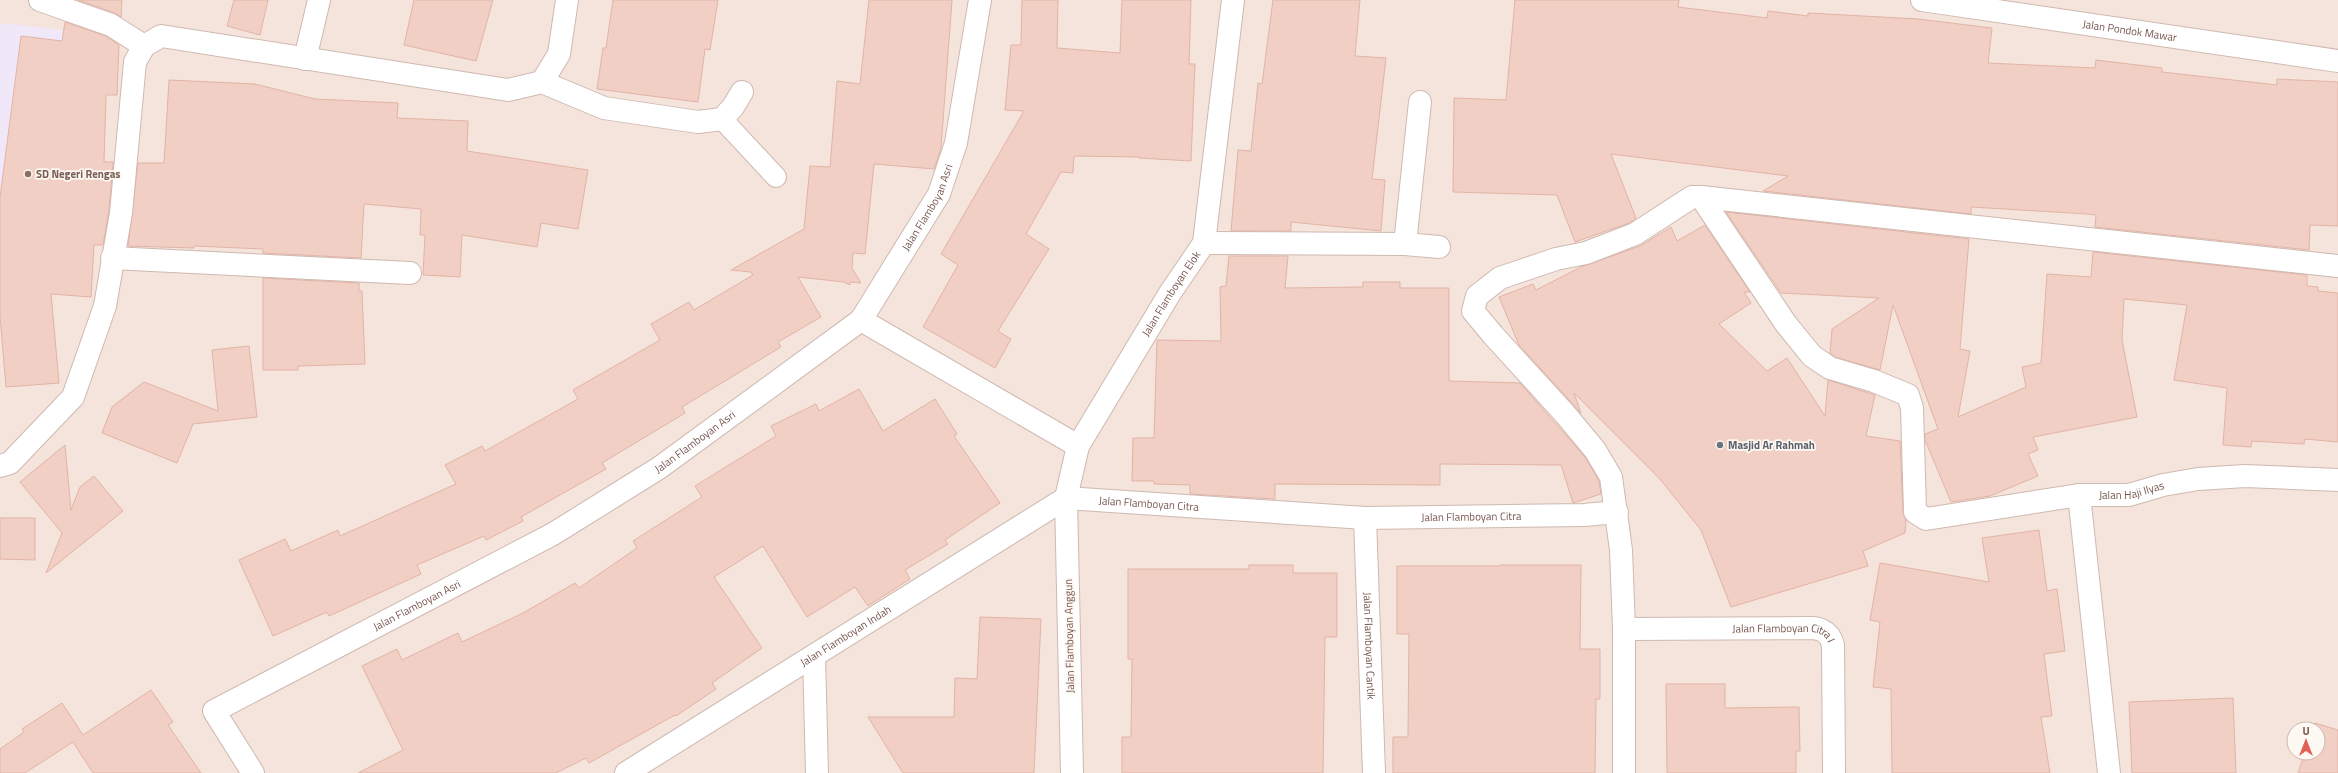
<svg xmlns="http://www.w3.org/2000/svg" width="2338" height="773" viewBox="0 0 2338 773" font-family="'Titillium Web',sans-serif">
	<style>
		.residential { fill: #f4e4db; fill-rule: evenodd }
		.education { fill: #f0e8f9 }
		.building { fill: #f1cfc4; stroke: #e3b3a5 }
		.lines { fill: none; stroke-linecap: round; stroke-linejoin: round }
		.service-casing { stroke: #cfb9b1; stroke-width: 22 }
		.minor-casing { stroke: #cfb9b1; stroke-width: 24 }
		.service { stroke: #fff; stroke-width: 20 }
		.minor { stroke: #fff; stroke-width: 22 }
		.education-dot { fill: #8d6e63; stroke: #fef8f3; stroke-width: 1.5 }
		.worship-dot { fill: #6b7280; stroke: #fef8f3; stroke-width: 1.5 }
		.labels { text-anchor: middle; stroke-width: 3.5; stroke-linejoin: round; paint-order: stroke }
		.street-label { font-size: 11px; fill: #78574f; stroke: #fef8f3 }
		.education-label { font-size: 11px; font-weight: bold; fill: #785e54; stroke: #fef8f3; text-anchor: start }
		.worship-label { font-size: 11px; font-weight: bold; fill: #5b616d; stroke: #fef8f3; text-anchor: start }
	</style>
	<rect width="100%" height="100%" fill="#fcf3ec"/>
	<path class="residential" d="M 0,0 L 2338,0 L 2338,773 L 0,773 ZM 2294,729 L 2318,729 L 2318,753 L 2294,753 Z"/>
	<polygon class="education" points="0,23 73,31 0,294"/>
	<g class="building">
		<polygon points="78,0 122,0 121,17 115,13"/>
		<polygon points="234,0 268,0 260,35 227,26"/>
		<polygon points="414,0 493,0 476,61 404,45"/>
		<polygon points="613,0 718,0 710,50 705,49 698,102 597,89 603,48 606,48"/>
		<polygon points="869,0 952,0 941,148 934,169 874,164 865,254 853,253 852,268 861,283 850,282 850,285 844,282 798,277 821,317 778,342 781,347 682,407 685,413 602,463 606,469 521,517 523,521 486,540 484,536 417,565 421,574 329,616 327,612 273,636 239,560 285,539 291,551 338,530 340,536 456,484 445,465 482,446 485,451 578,399 573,390 660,340 651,324 689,302 694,310 753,275 751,272 731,270 804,229 810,166 830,167 837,81 860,84"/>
		<polygon points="1022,0 1058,0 1057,48 1120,53 1122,0 1191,0 1189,64 1195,64 1191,161 1139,158 1139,157 1074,156 1073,173 1061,172 1026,234 1049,249 998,331 1011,339 995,368 923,327 958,265 941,254 1024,111 1005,110 1011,45 1021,45"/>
		<polygon points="1273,0 1360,0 1355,56 1386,58 1372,179 1385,180 1381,231 1291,222 1291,231 1231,231 1238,150 1251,151 1258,83 1262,84"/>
		<polygon points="1515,0 1679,0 1678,7 1767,18 1768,11 1808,16 1808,13 1918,19 1992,28 1988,63 2095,68 2096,60 2162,68 2162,72 2277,85 2277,79 2338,82 2338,226 2310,225 2309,250 2095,227 2096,215 2087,214 1971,207 1971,214 1763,191 1788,176 1611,154 1636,218 1629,223 1575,242 1557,195 1453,192 1454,98 1506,100"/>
		<polygon points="65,22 106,36 119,45 117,95 106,95 104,162 113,162 109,211 103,245 94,245 91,297 51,294 59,383 6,387 0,316 0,197 21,36 62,41"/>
		<polygon points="169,80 255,84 315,99 398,103 397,118 468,121 467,151 588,170 578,229 541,223 537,247 462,235 460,277 423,275 425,235 420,235 421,209 364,204 361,258 263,253 263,249 194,246 194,248 128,246 138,163 164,163"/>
		<polygon points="1726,212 1969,239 1960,349 1970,351 1958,417 2026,387 2022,367 2041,363 2047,274 2091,277 2093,252 2307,275 2307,286 2318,287 2318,291 2338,293 2338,442 2305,439 2304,444 2252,441 2251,447 2223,445 2227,388 2174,380 2187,305 2124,299 2122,340 2137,417 2033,437 2038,450 2028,454 2038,476 1990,496 1951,502 1925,440 1925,434 1938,429 1893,305 1880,370 1835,357 1830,353 1832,329 1879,298 1781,293"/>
		<polygon points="1705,225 1750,292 1744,292 1751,303 1719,324 1767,371 1787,358 1825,416 1828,380 1875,395 1866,436 1900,441 1903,512 1906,521 1905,533 1863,551 1868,566 1731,607 1701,530 1659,478 1574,393 1581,413 1519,345 1499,297 1533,284 1536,290 1581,267 1640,246 1671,227 1677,241"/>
		<polygon points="1229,256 1288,256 1285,288 1363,287 1363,282 1400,282 1400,288 1449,288 1449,381 1520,383 1585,457 1599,481 1601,494 1573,503 1561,465 1440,464 1440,485 1275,484 1275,499 1190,494 1190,485 1154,484 1154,481 1132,481 1133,438 1154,438 1157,340 1221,341 1220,287 1226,286"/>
		<polygon points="263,278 359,283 359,291 362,291 365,364 298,366 298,370 263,370"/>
		<polygon points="249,346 257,417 193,424 177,463 102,433 112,407 144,382 218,411 212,350"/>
		<polygon points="859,389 883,431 935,399 957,434 954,436 1000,503 945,540 948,544 905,570 910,579 868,606 855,587 807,617 763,546 714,577 762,648 712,683 716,689 676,716 675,715 589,763 586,758 556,773 358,773 403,750 362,666 397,649 402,660 458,633 462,642 523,613 575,583 579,588 637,548 633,541 702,497 695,486 776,436 771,426 816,404 819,411"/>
		<polygon points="65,445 71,510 80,487 94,476 123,511 46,573 62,533 20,482"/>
		<polygon points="0,518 35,518 35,560 0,559"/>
		<polygon points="2039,530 2047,591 2057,589 2065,651 2044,654 2052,716 2041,717 2050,773 1892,773 1891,689 1873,687 1880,622 1870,620 1880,563 1989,582 1982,538"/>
		<polygon points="1249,565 1293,565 1293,573 1337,573 1337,637 1325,637 1323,773 1122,773 1122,737 1131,737 1132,659 1128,659 1128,569 1249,569"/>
		<polygon points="1500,565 1581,565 1580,649 1600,649 1600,699 1596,699 1595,773 1393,773 1393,737 1408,737 1409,634 1397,634 1397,566 1500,566"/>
		<polygon points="980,617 1041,619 1034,773 903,773 868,717 954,717 955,678 977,679"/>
		<polygon points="1666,684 1725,684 1725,708 1799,707 1800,751 1796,751 1796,773 1667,773"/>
		<polygon points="151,690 173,722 168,725 201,773 93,773 73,742 25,773 0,773 0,749 24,732 22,729 62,703 83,735"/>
		<polygon points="2233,698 2236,773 2132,773 2129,702"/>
		<polygon points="2315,723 2338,730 2338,773 2298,773 2305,753 2318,753 2318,729 2313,729"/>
	</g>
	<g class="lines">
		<defs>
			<polyline id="service" points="722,119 776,177"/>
			<g id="minor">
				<polyline points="40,0 111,25 144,46"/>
				<path id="s1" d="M 1922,0 L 2338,61"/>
				<polyline points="305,59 319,0"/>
				<polyline points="542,82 559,54 567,0"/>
				<path id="s2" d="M 1701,197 L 1786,324 L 1812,356 L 1830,368 L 1874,381 L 1908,395 L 1912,408 L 1915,512 L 1926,519 L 2079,495 L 2129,495 L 2163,485 L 2198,479 L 2245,476 L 2338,480"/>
				<polyline points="1204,243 1405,244 1439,247"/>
				<polyline points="1405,244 1420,102"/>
				<polyline points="112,258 410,273"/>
				<polyline points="861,320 1078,446"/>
				<polyline points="0,466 10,463 73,397 105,306 121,213 135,62 144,46 161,36 508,90 542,82 604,108 698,122 722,119 733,107 742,92"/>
				<polyline points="2079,495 2109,773"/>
				<path id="s3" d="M 1066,498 L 1365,518 L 1584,515 L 1617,512"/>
				<path id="s4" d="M 1365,518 L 1374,773"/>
				<path id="s5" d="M 1624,629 L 1812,628 C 1824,629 1830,634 1833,645 L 1834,773"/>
				<polyline points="814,656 817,773"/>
				<path id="s6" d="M 253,773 L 214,711 L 553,534 L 659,468 L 861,320 L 939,194 L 956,143 L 980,0"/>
				<path id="s7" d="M 626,773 L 1066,498"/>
				<path id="s8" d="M 1072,773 L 1066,498 L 1078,446 L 1170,293 L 1204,243 L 1233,0"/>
				<polyline points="1624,773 1624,629 1621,550 1611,477 1595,450 1565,414 1493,335 1473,311 1477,296 1500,278 1556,259 1586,253 1635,234 1692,197 1701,197 2338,266"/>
			</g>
		</defs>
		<use href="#service" class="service-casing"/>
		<use href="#minor" class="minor-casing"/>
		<use href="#service" class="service"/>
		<use href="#minor" class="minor"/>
	</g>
	<circle class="education-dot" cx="28" cy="174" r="4"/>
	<circle class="worship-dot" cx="1720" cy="445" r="4"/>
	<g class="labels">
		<g class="street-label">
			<text dy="4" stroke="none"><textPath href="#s1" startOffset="210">Jalan Pondok Mawar</textPath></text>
			<text dy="4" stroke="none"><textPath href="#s6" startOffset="962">Jalan Flamboyan Asri</textPath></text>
			<text dy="4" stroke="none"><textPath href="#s8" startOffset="507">Jalan Flamboyan Elok</textPath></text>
			<text dy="4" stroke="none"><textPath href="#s6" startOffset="625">Jalan Flamboyan Asri</textPath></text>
			<text dy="4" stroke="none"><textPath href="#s2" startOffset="637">Jalan Haji Ilyas</textPath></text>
			<text dy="4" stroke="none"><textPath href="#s3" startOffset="83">Jalan Flamboyan Citra</textPath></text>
			<text dy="4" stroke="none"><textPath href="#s3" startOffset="406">Jalan Flamboyan Citra</textPath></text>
			<text dy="4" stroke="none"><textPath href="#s6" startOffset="302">Jalan Flamboyan Asri</textPath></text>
			<text dy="4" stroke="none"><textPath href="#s7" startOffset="259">Jalan Flamboyan Indah</textPath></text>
			<text transform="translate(1069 636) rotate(-91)" y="4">Jalan Flamboyan Anggun</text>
			<text dy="4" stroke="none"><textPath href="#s5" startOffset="161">Jalan Flamboyan Citra I</textPath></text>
			<text dy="4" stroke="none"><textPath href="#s4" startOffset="128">Jalan Flamboyan Cantik</textPath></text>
		</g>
		<g class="education-label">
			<text x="36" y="178">SD Negeri Rengas</text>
		</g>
		<g class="worship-label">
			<text x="1728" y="449">Masjid Ar Rahmah</text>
		</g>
	</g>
	<g transform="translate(2306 741)"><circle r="19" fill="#fef8f3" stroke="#c8b8b1"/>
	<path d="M0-3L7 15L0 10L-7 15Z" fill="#e06057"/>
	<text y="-6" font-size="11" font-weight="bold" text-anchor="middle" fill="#78574f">U</text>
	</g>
</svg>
